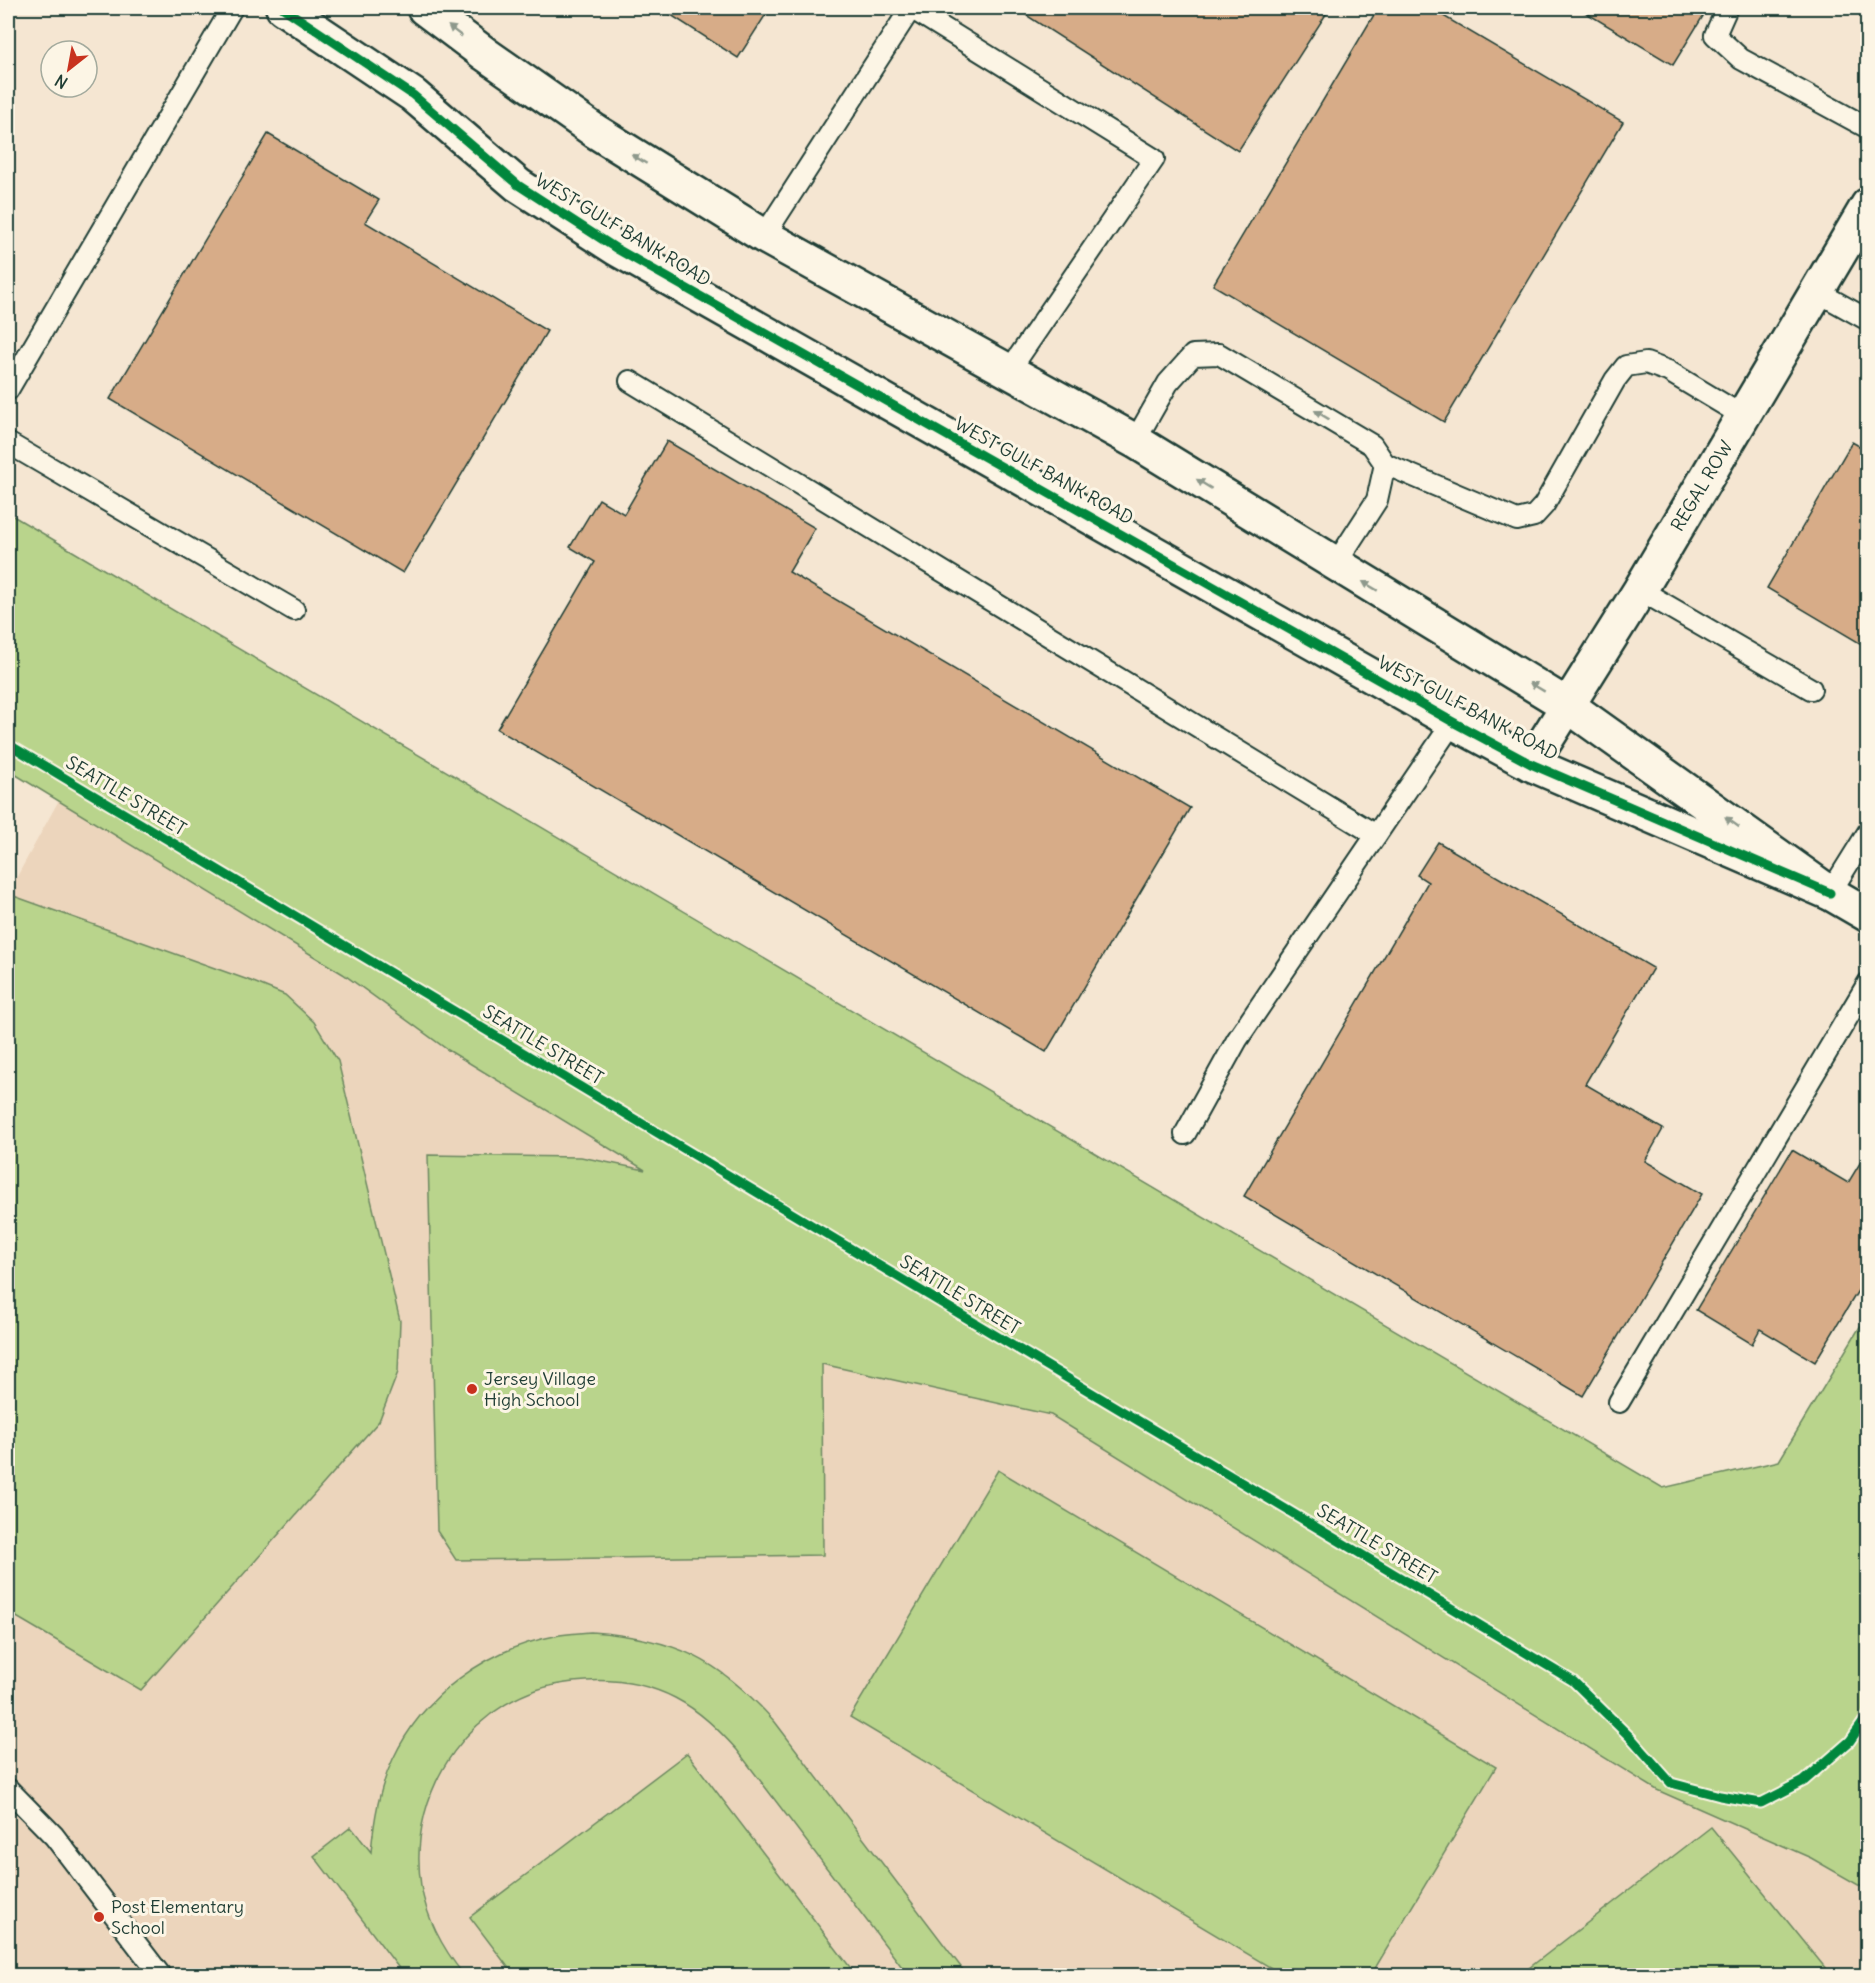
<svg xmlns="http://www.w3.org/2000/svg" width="1875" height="1983" viewBox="0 0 1875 1983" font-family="Delius,sans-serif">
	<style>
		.built { fill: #ecd5bc }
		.green { fill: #b9d48c; stroke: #6c8860; stroke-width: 1.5 }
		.building { fill: #d7ac88; stroke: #1f3d34; stroke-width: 1.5 }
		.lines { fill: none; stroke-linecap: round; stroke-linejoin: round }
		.lane-casing { stroke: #1f3d34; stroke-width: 24 }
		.street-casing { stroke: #1f3d34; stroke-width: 38 }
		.secondary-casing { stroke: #1f3d34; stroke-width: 38 }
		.lane { stroke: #fcf5e5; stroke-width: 20 }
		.street { stroke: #fcf5e5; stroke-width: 33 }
		.secondary { stroke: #fcf5e5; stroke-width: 33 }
		.cycleway-casing { stroke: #fcf5e5; stroke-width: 13 }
		.cycleway { stroke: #00873e; stroke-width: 9 }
		.oneway { fill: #8e998c }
		.poi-dot { fill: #c8321e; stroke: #fcf5e5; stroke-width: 2 }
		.labels { text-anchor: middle; stroke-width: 6; stroke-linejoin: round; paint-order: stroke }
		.street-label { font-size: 18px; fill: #1f3d34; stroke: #fcf5e5 }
		.poi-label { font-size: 18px; fill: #1f3d34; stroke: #fcf5e5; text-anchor: start }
	</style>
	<rect width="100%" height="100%" fill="#f5e6d2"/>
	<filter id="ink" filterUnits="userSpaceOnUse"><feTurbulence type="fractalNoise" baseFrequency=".0167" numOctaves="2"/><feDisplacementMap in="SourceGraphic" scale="12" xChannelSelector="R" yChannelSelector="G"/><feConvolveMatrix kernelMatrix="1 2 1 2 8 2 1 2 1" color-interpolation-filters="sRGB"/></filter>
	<g filter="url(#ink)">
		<polygon class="built" points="59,800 343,974 448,1050 647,1172 822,1363 1051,1415 1657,1790 1811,1858 1868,1890 1867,1976 8,1976 8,893"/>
		<g class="green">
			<polygon points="8,513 1663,1488 1779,1461 1867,1315 1867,1890 1811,1858 1657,1790 1051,1415 822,1364 823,1555 456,1560 437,1531 428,1155 581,1157 645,1170 448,1050 343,974 8,770"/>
			<polygon points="8,894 251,981 285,995 314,1022 338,1061 400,1321 398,1372 379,1421 141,1690 8,1612"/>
			<polygon points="998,1470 1496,1767 1371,1975 1283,1975 850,1717"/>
			<path d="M 591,1632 C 675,1638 719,1659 775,1722 L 967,1975 L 908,1975 L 737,1750 C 719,1730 700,1711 675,1698 C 644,1682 608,1678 573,1682 C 474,1692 406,1789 421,1886 C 427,1920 443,1949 464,1975 L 404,1975 L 314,1856 L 351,1827 L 371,1852 C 374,1820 379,1788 393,1759 C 423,1695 486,1649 555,1636 C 566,1633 579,1633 591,1632 Z"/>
			<polygon points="687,1753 856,1975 514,1975 470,1917"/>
			<polygon points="1711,1827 1831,1975 1520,1975"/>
		</g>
		<g class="building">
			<polygon points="660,8 770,8 738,58"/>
			<polygon points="1015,8 1330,8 1238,151"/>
			<polygon points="1378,8 1430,8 1623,122 1444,422 1213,285"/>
			<polygon points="1578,8 1708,8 1673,65"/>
			<polygon points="268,134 379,200 365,222 547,331 403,573 110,399"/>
			<polygon points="667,441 815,528 789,572 1190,808 1046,1052 497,729 595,562 570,547 599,499 624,514"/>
			<polygon points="1852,442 1868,451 1868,648 1767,588"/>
			<polygon points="1438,842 1653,968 1585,1084 1663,1129 1645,1161 1702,1194 1583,1396 1244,1196 1428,882 1417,875"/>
			<polygon points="1792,1150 1848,1183 1868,1150 1868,1274 1815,1362 1760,1329 1752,1344 1696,1310"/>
		</g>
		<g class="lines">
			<defs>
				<g id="lane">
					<polyline points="911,8 1154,159 1009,371"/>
					<polyline points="1727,8 1715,35 1741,59 1868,128"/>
					<polyline points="764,236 911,8"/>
					<polyline points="1816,291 1868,320"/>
					<polyline points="630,381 1376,835"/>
					<polyline points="8,390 232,8"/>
					<polyline points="1135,441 1168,383 1193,355 1219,354 1372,445 1385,464 1377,500 1335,565"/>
					<polyline points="8,443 294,610"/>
					<polyline points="1385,464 1517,520 1534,516 1544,505 1615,380 1626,366 1646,363 1668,371 1743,416"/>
					<polyline points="1640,590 1811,689"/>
					<polyline points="1830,893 1868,832"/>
					<polyline points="1185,1134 1237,1040 1453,722"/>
					<polyline points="1619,1402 1868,983"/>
					<polyline points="8,1789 54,1836 161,1976"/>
				</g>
				<polyline id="street" points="1531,764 1640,590 1868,205"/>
				<g id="secondary">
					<polyline points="283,8 413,95 518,185 617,249 1453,722 1531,764 1830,893"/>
					<polyline points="424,8 485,54 595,131 764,236 1135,441 1567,705 1830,893 1868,915"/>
				</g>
			</defs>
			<use href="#lane" class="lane-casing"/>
			<use href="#street" class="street-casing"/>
			<use href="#secondary" class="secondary-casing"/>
			<use href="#lane" class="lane"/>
			<use href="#street" class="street"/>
			<use href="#secondary" class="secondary"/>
			<defs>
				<g id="cycleway">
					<polyline points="283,8 413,95 518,185 617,249 1453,722 1531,764 1830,893"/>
					<polyline points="8,744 1573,1681 1632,1739 1671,1783 1720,1796 1761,1803 1804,1781 1850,1741 1868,1715"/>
				</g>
			</defs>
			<use href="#cycleway" class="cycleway-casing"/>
			<use href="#cycleway" class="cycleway"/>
		</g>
		<defs><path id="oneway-solid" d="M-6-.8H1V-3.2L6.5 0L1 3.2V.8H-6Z" transform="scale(1.5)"/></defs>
		<g class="oneway">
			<use href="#oneway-solid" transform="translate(455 31) rotate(-142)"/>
			<use href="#oneway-solid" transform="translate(639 159) rotate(-148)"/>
			<use href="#oneway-solid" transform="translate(1322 415) rotate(-149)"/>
			<use href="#oneway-solid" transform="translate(1204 484) rotate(-148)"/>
			<use href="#oneway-solid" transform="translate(1370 586) rotate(-149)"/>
			<use href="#oneway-solid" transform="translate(1537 687) rotate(-149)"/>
			<use href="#oneway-solid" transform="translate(1732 822) rotate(-144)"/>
		</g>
	</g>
	<g class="poi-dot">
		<circle cx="472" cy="1389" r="6"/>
		<circle cx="99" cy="1917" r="6"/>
	</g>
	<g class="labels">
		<g class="street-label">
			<text transform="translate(623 230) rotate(31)" y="6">WEST GULF BANK ROAD</text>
			<text transform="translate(1044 471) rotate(29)" y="6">WEST GULF BANK ROAD</text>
			<text transform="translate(1702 486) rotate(-59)" y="6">REGAL ROW</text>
			<text transform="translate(1468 708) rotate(28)" y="6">WEST GULF BANK ROAD</text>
			<text transform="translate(126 796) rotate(31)" y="6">SEATTLE STREET</text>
			<text transform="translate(543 1045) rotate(31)" y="6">SEATTLE STREET</text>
			<text transform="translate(960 1295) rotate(31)" y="6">SEATTLE STREET</text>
			<text transform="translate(1377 1544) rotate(31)" y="6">SEATTLE STREET</text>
		</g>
		<g class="poi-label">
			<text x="484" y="1385">Jersey Village<tspan x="484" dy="21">High School</tspan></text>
			<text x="111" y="1913">Post Elementary<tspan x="111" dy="21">School</tspan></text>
		</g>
	</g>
	<rect width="1875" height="1983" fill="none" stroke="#fcf5e5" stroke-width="30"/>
	<rect x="15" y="15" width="1845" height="1953" fill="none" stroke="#1f3d34" stroke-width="2" filter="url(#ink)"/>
	<g transform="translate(69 69) rotate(211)"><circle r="28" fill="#fcf5e5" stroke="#a4ab9e" stroke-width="1.5"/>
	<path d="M0-4.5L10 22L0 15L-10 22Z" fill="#c8321e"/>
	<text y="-9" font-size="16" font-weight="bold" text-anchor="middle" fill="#1f3d34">N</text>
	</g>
</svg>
